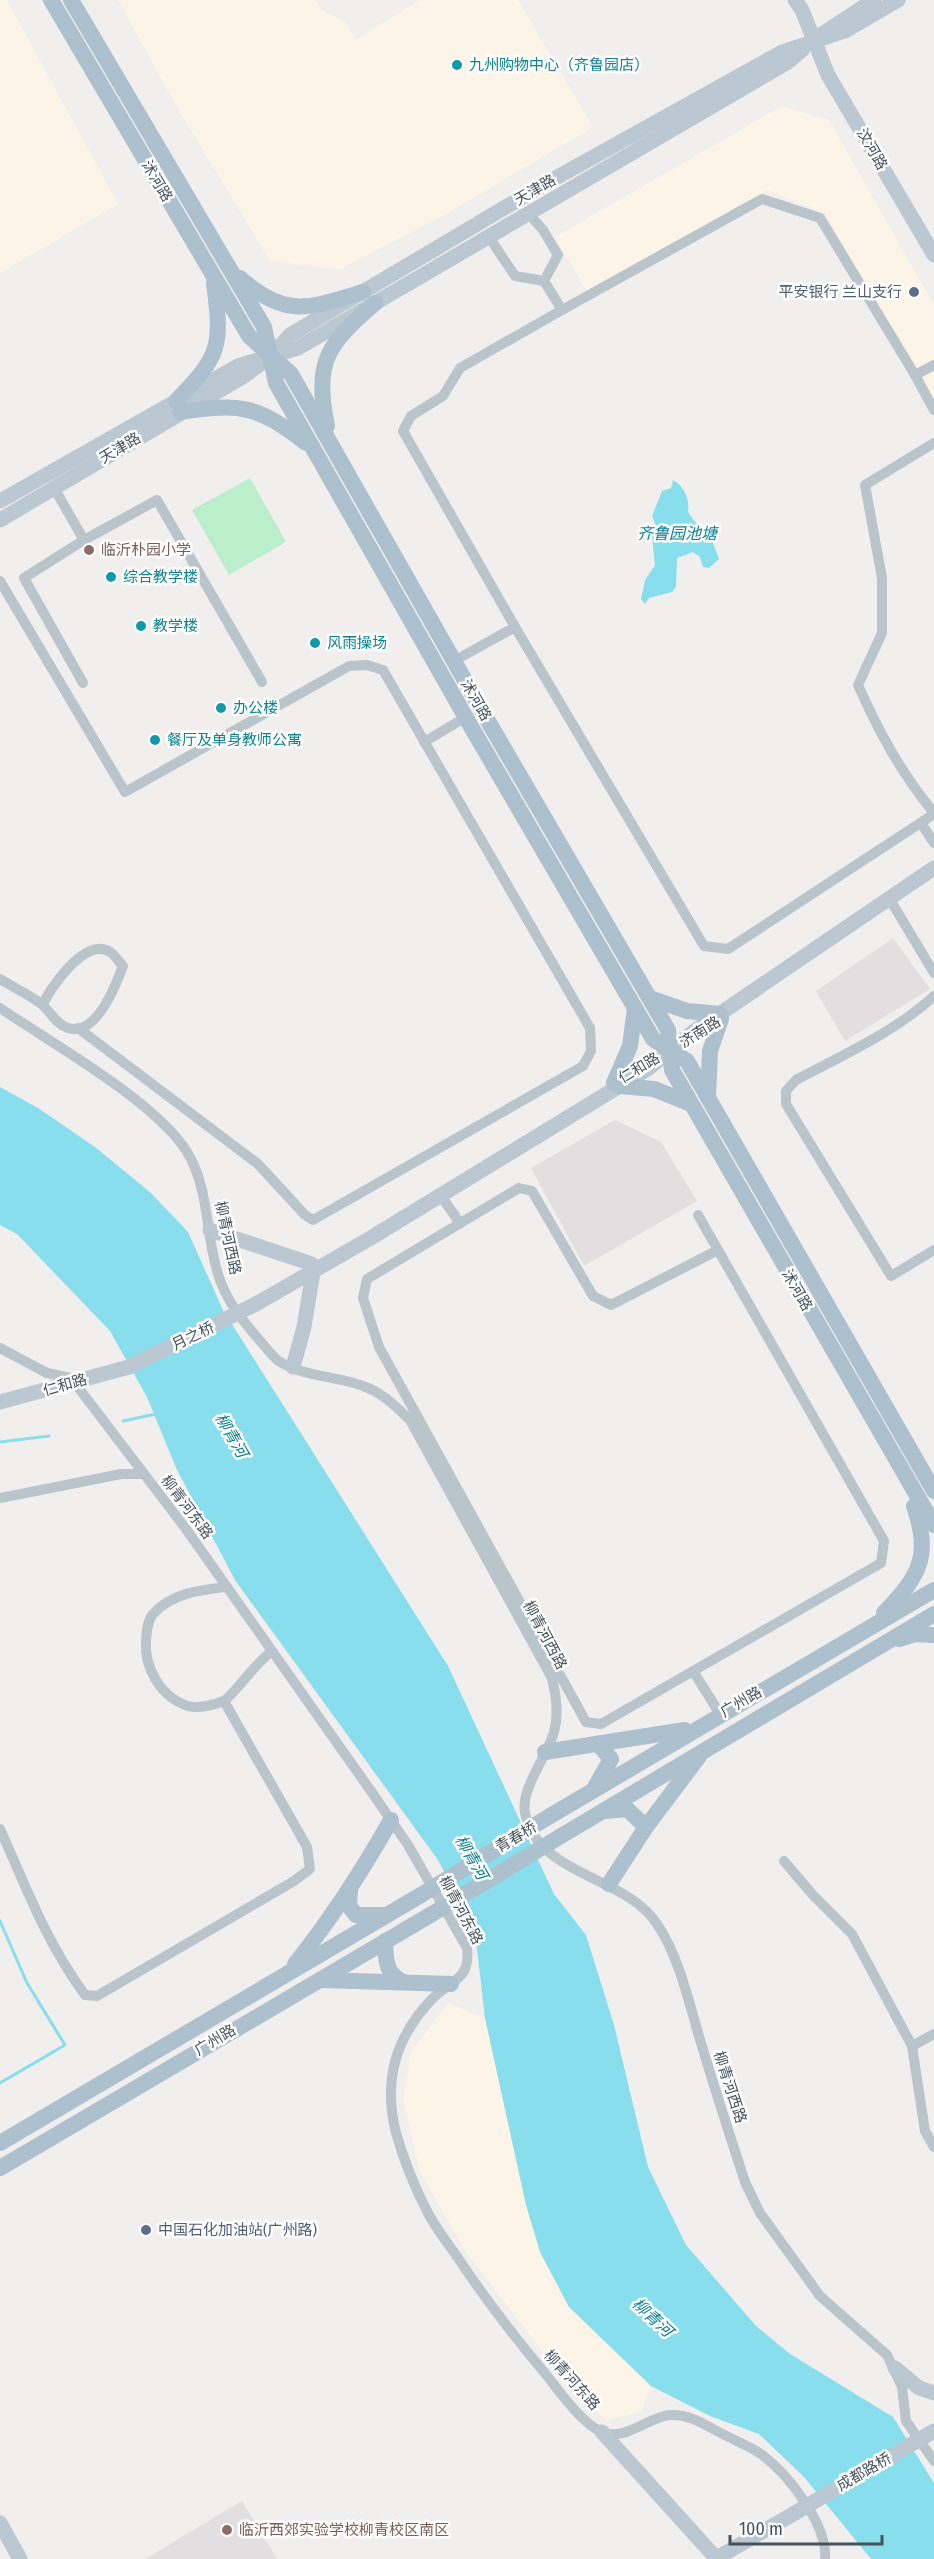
<svg xmlns="http://www.w3.org/2000/svg" width="934" height="2559" viewBox="0 0 934 2559" font-family="'Fira Sans Condensed','Noto Sans SC',sans-serif">
	<style>
		.commercial { fill: #fcf4e7 }
		.education { fill: #e2dfe0 }
		.green { fill: #bbefcc }
		.water { fill: #88deed }
		.lines { fill: none; stroke-linecap: round; stroke-linejoin: round }
		.stream { stroke: #88deed; stroke-width: 3 }
		.street { stroke: #b9c4cb; stroke-width: 10 }
		.secondary { stroke: #bbc8d2; stroke-width: 15 }
		.primary { stroke: #adc0cd; stroke-width: 16 }
		.secondary-bridge { stroke: #bbc8d2; stroke-width: 15 }
		.primary-bridge { stroke: #adc0cd; stroke-width: 16 }
		.culture-dot { fill: #0f9aa8; stroke: #fff; stroke-width: 2 }
		.service-dot { fill: #5c6f8a; stroke: #fff; stroke-width: 2 }
		.education-dot { fill: #8d6e63; stroke: #fff; stroke-width: 2 }
		.labels { text-anchor: middle; stroke-width: 5; stroke-linejoin: round; paint-order: stroke }
		.culture-label { font-size: 15px; fill: #0d838f; stroke: #fff; text-anchor: start }
		.street-label { font-size: 15px; fill: #46535c; stroke: #fff }
		.service-label { font-size: 15px; fill: #4e5e75; stroke: #fff; text-anchor: end }
		.education-label { font-size: 15px; fill: #785e54; stroke: #fff; text-anchor: start }
		.water-label { font-size: 16px; font-style: italic; fill: #0c8093; stroke: #fff }
	</style>
	<rect width="100%" height="100%" fill="#f1eeee"/>
	<g class="commercial">
		<polygon points="0,0 7,0 118,204 0,273"/>
		<polygon points="118,0 316,0 322,10 345,21 355,40 420,0 518,0 593,127 451,211 341,269 270,261 175,104"/>
		<polygon points="782,106 829,120 934,305 934,399 825,213 767,190 587,292 555,237"/>
		<polygon points="448,2003 485,2018 526,2205 569,2307 651,2386 641,2412 606,2420 562,2377 464,2249 420,2172 403,2100 411,2052"/>
	</g>
	<g class="education">
		<polygon points="893,938 930,989 845,1041 816,991"/>
		<polygon points="615,1120 661,1142 697,1201 584,1266 531,1168"/>
		<polygon points="242,2501 277,2559 145,2559"/>
	</g>
	<polygon class="green" points="250,478 286,542 229,575 192,510"/>
	<g class="water">
		<path d="M 673,480 C 684,486 690,499 688,512 L 695,522 L 708,530 L 719,559 L 709,568 L 703,567 L 700,557 L 693,552 L 677,558 L 676,587 L 672,592 L 649,598 L 645,604 L 641,599 L 645,580 L 655,565 L 652,535 L 657,528 L 652,516 L 662,491 L 671,488 Z"/>
		<polygon points="0,1087 38,1108 95,1147 151,1193 188,1232 223,1310 448,1666 554,1894 586,1935 614,2025 648,2167 686,2245 756,2326 790,2354 893,2417 934,2483 934,2559 871,2559 804,2477 759,2434 710,2416 651,2386 569,2307 540,2252 526,2205 485,2018 475,1932 438,1860 235,1580 177,1470 147,1397 110,1331 17,1234 0,1225"/>
	</g>
	<g class="lines">
		<g class="stream">
			<polyline points="123,1421 156,1414"/>
			<polyline points="0,1442 49,1436"/>
			<polyline points="0,1921 27,1983 65,2045 0,2083"/>
		</g>
		<g class="street">
			<polyline points="529,214 543,230 558,255 544,281 562,310 762,199 820,218 915,375 934,365"/>
			<polyline points="489,237 515,276 544,281"/>
			<polyline points="562,310 460,368 443,396 411,416 403,431 515,627 704,946 728,949 934,814"/>
			<polyline points="915,375 934,410"/>
			<path d="M 934,443 L 865,485 L 882,578 L 882,633 L 858,685 C 879,732 901,773 934,813"/>
			<polyline points="54,488 84,540"/>
			<polyline points="0,581 125,792 349,666 367,665 383,670 590,1028 591,1051 583,1066 313,1220 305,1215 258,1164 78,1028"/>
			<polyline points="454,661 515,627"/>
			<polyline points="83,683 24,578 84,540 157,500 262,682"/>
			<polyline points="424,742 466,717"/>
			<polyline points="921,823 934,843"/>
			<polyline points="892,903 934,973"/>
			<path d="M 0,979 C 13,987 28,994 40,1003 C 50,1010 55,1024 68,1028 C 96,1037 116,985 123,966 C 119,962 115,955 110,952 C 86,936 51,987 43,1004"/>
			<path d="M 934,996 C 895,1032 843,1055 796,1080 L 786,1091 L 786,1104 L 891,1276 L 934,1250"/>
			<path d="M 0,1008 C 51,1043 165,1106 191,1159 C 209,1195 206,1236 218,1274 C 227,1306 252,1331 273,1356 C 291,1376 339,1376 363,1386 C 383,1393 395,1406 410,1420 L 552,1678 C 556,1696 559,1714 554,1732 C 548,1754 520,1790 525,1813 C 539,1877 625,1875 657,1924 C 680,1958 689,2004 701,2043 C 715,2090 730,2136 745,2182 L 760,2213 L 820,2296 L 887,2355 L 902,2387 L 906,2421 L 934,2461"/>
			<polyline points="441,1196 460,1223"/>
			<polyline points="698,1215 884,1541 881,1563 601,1724 586,1722 379,1347 363,1298 367,1279 519,1188 532,1191 593,1296 611,1305 718,1250"/>
			<path d="M 0,1348 L 47,1373 L 71,1378 L 186,1529 L 373,1794 L 408,1845 L 467,1948 C 471,1981 450,1980 432,1999 C 395,2038 383,2081 396,2133 C 403,2157 414,2186 426,2209 C 434,2226 447,2242 458,2258 C 486,2300 516,2339 548,2377 C 561,2394 583,2424 602,2432 C 624,2442 648,2417 670,2415 C 688,2414 702,2423 717,2431 C 731,2439 748,2445 761,2454 C 788,2474 828,2525 825,2559"/>
			<polyline points="0,1498 121,1474 144,1474"/>
			<polyline points="693,1671 720,1714"/>
			<path d="M 224,1701 C 213,1705 199,1709 188,1706 C 160,1697 144,1667 146,1640 C 147,1631 147,1621 153,1614 C 172,1593 200,1590 226,1587"/>
			<path d="M 0,1829 C 27,1889 46,1942 85,1995 L 97,1996 L 294,1881 L 310,1869 L 307,1847 L 224,1701 C 242,1686 252,1666 271,1652"/>
			<polyline points="784,1861 812,1894 852,1934 912,2046"/>
			<polyline points="934,2034 912,2046 925,2131 934,2147"/>
		</g>
		<g class="secondary">
			<polyline points="795,0 802,10 828,75 934,255"/>
			<polyline points="822,34 874,0"/>
			<polyline points="0,501 238,366 298,348 788,62 803,49"/>
			<polyline points="0,520 244,376 270,357 290,335 543,185 782,52 845,31 898,0"/>
			<polyline points="210,1230 312,1264"/>
			<polyline points="256,1304 369,1239 649,1068 693,1032 934,868"/>
			<polyline points="293,1367 304,1327 313,1272"/>
			<polyline points="0,1402 129,1367"/>
			<polyline points="895,2368 919,2388 934,2393"/>
			<polyline points="602,2432 716,2558"/>
			<polyline points="0,2523 20,2559"/>
			<polyline points="715,2559 795,2513"/>
		</g>
		<g class="primary">
			<polyline points="51,0 249,336 291,374 488,721 668,1030 672,1070 934,1525"/>
			<polyline points="71,0 264,327 276,383 473,730 653,1039 687,1061 934,1491"/>
			<path d="M 240,278 C 286,319 310,308 363,292"/>
			<path d="M 176,401 C 221,355 222,346 214,283"/>
			<path d="M 180,412 C 241,403 257,405 306,443"/>
			<path d="M 327,426 C 314,361 327,345 375,303"/>
			<polyline points="650,998 687,1011 720,1014"/>
			<polyline points="614,1083 630,1046 635,1008"/>
			<polyline points="620,1086 654,1089 691,1104"/>
			<polyline points="708,1097 710,1051 721,1019"/>
			<path d="M 884,1613 C 920,1575 931,1557 914,1506"/>
			<polyline points="899,1639 915,1634 934,1635"/>
			<polyline points="545,1752 685,1730"/>
			<polyline points="594,1789 611,1759 599,1745"/>
			<polyline points="605,1811 627,1809 646,1827"/>
			<polyline points="550,1816 934,1590"/>
			<polyline points="561,1836 934,1614"/>
			<polyline points="609,1884 646,1827 700,1755"/>
			<polyline points="350,1890 349,1906 356,1915 384,1915"/>
			<path d="M 385,1941 C 386,1960 385,1973 403,1982"/>
			<path d="M 295,1964 C 332,1918 362,1871 391,1820"/>
			<polyline points="320,1980 451,1984"/>
			<polyline points="0,2143 421,1895"/>
			<polyline points="0,2168 432,1914"/>
		</g>
		<g class="secondary-bridge">
			<polyline points="129,1367 256,1304"/>
			<polyline points="795,2513 934,2431"/>
		</g>
		<g class="primary-bridge">
			<polyline points="421,1895 550,1816"/>
			<polyline points="432,1914 561,1836"/>
		</g>
	</g>
	<g class="culture-dot">
		<circle cx="457" cy="65" r="6"/>
		<circle cx="111" cy="577" r="6"/>
		<circle cx="141" cy="626" r="6"/>
		<circle cx="315" cy="643" r="6"/>
		<circle cx="221" cy="708" r="6"/>
		<circle cx="155" cy="740" r="6"/>
	</g>
	<g class="service-dot">
		<circle cx="914" cy="292" r="6"/>
		<circle cx="146" cy="2230" r="6"/>
	</g>
	<g class="education-dot">
		<circle cx="89" cy="550" r="6"/>
		<circle cx="227" cy="2530" r="6"/>
	</g>
	<g class="labels">
		<g class="culture-label">
			<text x="469" y="70">九州购物中心（齐鲁园店）</text>
			<text x="123" y="582">综合教学楼</text>
			<text x="153" y="631">教学楼</text>
			<text x="327" y="648">风雨操场</text>
			<text x="233" y="713">办公楼</text>
			<text x="167" y="745">餐厅及单身教师公寓</text>
		</g>
		<g class="street-label">
			<text transform="translate(872 149) rotate(60)" y="5">汶河路</text>
			<text transform="translate(157 181) rotate(59)" y="5">沭河路</text>
			<text transform="translate(535 190) rotate(-30)" y="5">天津路</text>
			<text transform="translate(120 448) rotate(-31)" y="5">天津路</text>
			<text transform="translate(476 700) rotate(60)" y="5">沭河路</text>
			<text transform="translate(700 1032) rotate(-32)" y="5">济南路</text>
			<text transform="translate(639 1068) rotate(-31)" y="5">仁和路</text>
			<text transform="translate(228 1238) rotate(78)" y="5">柳青河西路</text>
			<text transform="translate(797 1290) rotate(60)" y="5">沭河路</text>
			<text transform="translate(193 1336) rotate(-26)" y="5">月之桥</text>
			<text transform="translate(65 1385) rotate(-16)" y="5">仁和路</text>
			<text transform="translate(187 1507) rotate(53)" y="5">柳青河东路</text>
			<text transform="translate(545 1635) rotate(62)" y="5">柳青河西路</text>
			<text transform="translate(741 1702) rotate(-30)" y="5">广州路</text>
			<text transform="translate(516 1837) rotate(-31)" y="5">青春桥</text>
			<text transform="translate(461 1910) rotate(62)" y="5">柳青河东路</text>
			<text transform="translate(215 2040) rotate(-31)" y="5">广州路</text>
			<text transform="translate(730 2087) rotate(72)" y="5">柳青河西路</text>
			<text transform="translate(572 2380) rotate(48)" y="5">柳青河东路</text>
			<text transform="translate(864 2472) rotate(-30)" y="5">成都路桥</text>
		</g>
		<g class="service-label">
			<text x="902" y="297">平安银行 兰山支行</text>
			<text x="158" y="2235" text-anchor="start">中国石化加油站(广州路)</text>
		</g>
		<g class="education-label">
			<text x="101" y="555">临沂朴园小学</text>
			<text x="239" y="2535">临沂西郊实验学校柳青校区南区</text>
		</g>
		<g class="water-label">
			<text x="677" y="539">齐鲁园池塘</text>
			<text transform="translate(232 1435) rotate(60)" y="6">柳青河</text>
			<text transform="translate(472 1857) rotate(60)" y="6">柳青河</text>
			<text transform="translate(653 2317) rotate(43)" y="6">柳青河</text>
		</g>
	</g>
	<path d="M730 2535v9h152v-9" fill="none" stroke="#46535c" stroke-width="3"/>
	<text x="739" y="2535" font-size="18" fill="#46535c" stroke="#ffffff" stroke-width="4.5" paint-order="stroke">100 m</text>
</svg>
